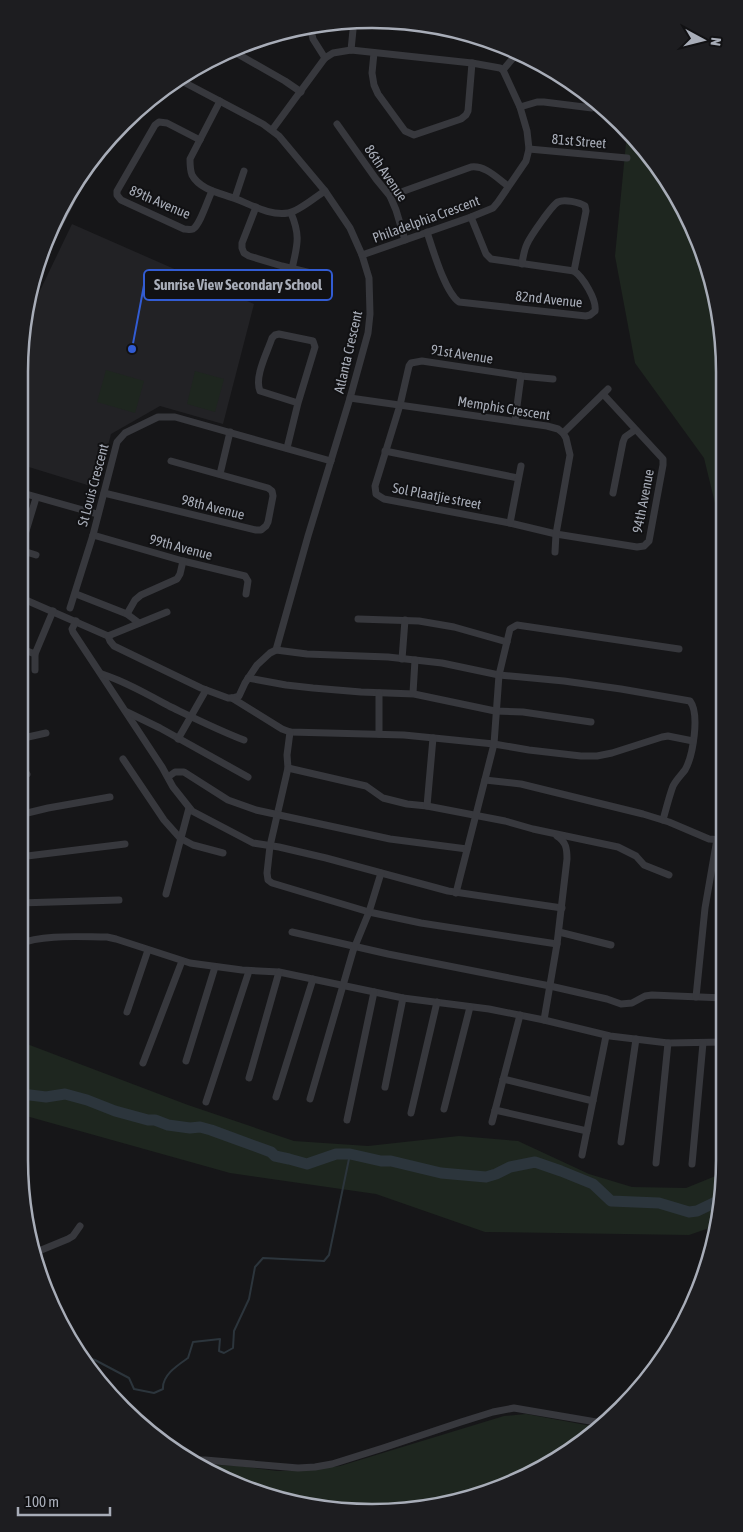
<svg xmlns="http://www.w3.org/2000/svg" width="743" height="1532" viewBox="0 0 743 1532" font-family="'Asap Condensed',sans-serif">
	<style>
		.built { fill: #222225 }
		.green { fill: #1e261f }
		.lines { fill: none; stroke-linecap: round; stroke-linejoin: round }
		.stream { stroke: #2c353c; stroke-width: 2 }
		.river { stroke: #2c353c; stroke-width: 11 }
		.street { stroke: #37383d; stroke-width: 7 }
		.labels { text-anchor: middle; stroke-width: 4; stroke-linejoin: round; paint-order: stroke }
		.street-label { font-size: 14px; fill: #a8adb8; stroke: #111113 }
		.rim { fill: none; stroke: #a8adb8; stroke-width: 2.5 }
		.leader { fill: none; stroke: #325cd3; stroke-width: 2 }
		.callout-dot { fill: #325cd3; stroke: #111113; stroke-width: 2 }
		.callout { fill: #111113; stroke: #325cd3; stroke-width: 2 }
		.callout-label { font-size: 15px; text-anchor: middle; font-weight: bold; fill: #a8adb8 }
	</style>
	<rect width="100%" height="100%" fill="#161618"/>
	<polygon class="built" points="72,224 254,304 223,424 160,406 111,434 97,488 19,464 19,371 23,326"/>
	<g class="green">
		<polygon points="627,133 652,157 698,237 721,325 722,532 704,458 635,363 615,256"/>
		<polygon points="106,370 144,381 135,413 97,402"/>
		<polygon points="195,371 224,379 215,412 187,404"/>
		<polygon points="19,1041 188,1105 294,1141 368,1146 459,1136 518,1141 589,1174 632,1187 686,1188 723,1173 718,1225 689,1235 485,1232 376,1194 230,1173 19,1114"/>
		<polygon points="526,1414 597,1427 528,1477 418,1510 302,1506 236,1486 194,1464 240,1466 277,1471 309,1470 340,1466 504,1416"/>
	</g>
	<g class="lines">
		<path class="stream" d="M 85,1362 L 88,1358 L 95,1360 L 129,1378 L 134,1389 L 154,1393 L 163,1389 C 162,1375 178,1365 188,1358 L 193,1342 L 220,1339 L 219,1351 L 224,1353 L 233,1348 L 234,1331 L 249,1299 L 255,1267 L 263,1258 L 324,1261 L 329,1255 L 350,1154"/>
		<polyline class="river" points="19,1092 22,1094 46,1097 65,1094 87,1100 115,1111 148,1120 155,1120 168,1125 190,1128 200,1127 211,1130 271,1152 275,1156 289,1159 307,1164 336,1154 350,1154 381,1161 391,1161 441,1173 486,1177 496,1174 510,1167 535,1162 561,1171 593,1184 611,1201 659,1203 689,1212 697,1211 720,1200"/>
		<g class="street">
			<polyline points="310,25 313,39 325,58"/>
			<polyline points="229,49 285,81 301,92"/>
			<polyline points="351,50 354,20"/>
			<polyline points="374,53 372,73 374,85 378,94 405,131 414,135 461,119 466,115 468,111 472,63"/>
			<polyline points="503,70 518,52"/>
			<polyline points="176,78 263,124 279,136 325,191 350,228 362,255 369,278 370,314 368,333 350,398 308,536 276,650"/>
			<path d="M 220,101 L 190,159 C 190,164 190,170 192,175 C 200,190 221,193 236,199 C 252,205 270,216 288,213 C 298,212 315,197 325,191"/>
			<polyline points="520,107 537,102 544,102 592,108 599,104"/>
			<polyline points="337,124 376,179 390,196 396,210 405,240"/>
			<polyline points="272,130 325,58 333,53 351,50 472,63 500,68 503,70 520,107 527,131 529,149 526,161 498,202 493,208 471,217 362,255"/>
			<path d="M 200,140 L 167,123 L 159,122 L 155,125 L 117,191 L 117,195 L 121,200 L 184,229 C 187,229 190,230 193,229 C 200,225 208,199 212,191"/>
			<polyline points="529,149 627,158"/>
			<path d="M 390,196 L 471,167 C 485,165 497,178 508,186"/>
			<polyline points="235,198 244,171"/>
			<polyline points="256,207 242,243 242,248 244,253 249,256 282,266 323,276"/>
			<path d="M 291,213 C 301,237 297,245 292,269"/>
			<path d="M 427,232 C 433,250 445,292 459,302 L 586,316 L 590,315 L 595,311 C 597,300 583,277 574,271 L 491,259 L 486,254 L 471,217"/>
			<path d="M 522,264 C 523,257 524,250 527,244 C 530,237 552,205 558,202 C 564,199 579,202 585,206 L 586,211 L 574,271"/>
			<polyline points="36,269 96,154"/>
			<polyline points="553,379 521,376 422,361 411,363 409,366 400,405 375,486 376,494 384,499 510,523 556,534 637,547 644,546 649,541 663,465 663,459 603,394"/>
			<polyline points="350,398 547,426 558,429 563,433 566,438 570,455 556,534 555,552"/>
			<polyline points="515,421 521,376"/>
			<polyline points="563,433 608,389"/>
			<path d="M 287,448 L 298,403 L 315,347 L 313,341 L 279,334 L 275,335 L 272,338 C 267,353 254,377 260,391 L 298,403"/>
			<polyline points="385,451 518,478"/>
			<polyline points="220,474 230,432"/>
			<polyline points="19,492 97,514"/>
			<polyline points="104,493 256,530 261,530 266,526 268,522 273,496 272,491 268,488 171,461"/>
			<polyline points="613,493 623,442 625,437 635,430"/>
			<polyline points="510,523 521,466"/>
			<polyline points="93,535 183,561 245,576 248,581 246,594"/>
			<polyline points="20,550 36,555"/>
			<polyline points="19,554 36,498"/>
			<polyline points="76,594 127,614 139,623"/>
			<path d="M 19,597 L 108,636 L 110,641 L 114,646 L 201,688 L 228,698 L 232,698 L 239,696 L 245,683 L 257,665 L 270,653 L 276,650 L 307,654 L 388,657 L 442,663 L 499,675 L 564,681 L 621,689 L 690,701 C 700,714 693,756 685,770 C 681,775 676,780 673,786 C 669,797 666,809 663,820"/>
			<polyline points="70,608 93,535 117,442 125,433 158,417 175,417 331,461"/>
			<polyline points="127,614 135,600 141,595 177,579 180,574 183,561"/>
			<polyline points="358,619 419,621 454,627 507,642"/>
			<polyline points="76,621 72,629 73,632 162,767 173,787 192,811 253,843 279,847 326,858 448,891 562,908"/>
			<polyline points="108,636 167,612"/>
			<polyline points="19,648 35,654"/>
			<polyline points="402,659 405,620"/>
			<polyline points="35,670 35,654 53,611"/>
			<path d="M 102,674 C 126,682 147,694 169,706 C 194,718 218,730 244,740"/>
			<polyline points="248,678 286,685 313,688 361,692 414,694 495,711 523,712 591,722"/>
			<polyline points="379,693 379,734"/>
			<polyline points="413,693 415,660"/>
			<polyline points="232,698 282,729 290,732 404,735 494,744 529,750 581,756 597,756 612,753 662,737 668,736 693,741"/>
			<polyline points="127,712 160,728 248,777"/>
			<polyline points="290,732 287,755 288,768 270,846 267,873 268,880 272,883 369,912 421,923 557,944"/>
			<polyline points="19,739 46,733"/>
			<polyline points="178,739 206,690"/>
			<polyline points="123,759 164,820 180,838 193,845 223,853"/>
			<polyline points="288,768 366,786 383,798 407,804 427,806 505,821 533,829 618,847 636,856 644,865 669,875"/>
			<polyline points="19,776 27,774"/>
			<polyline points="168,777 175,772 184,772 228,800 256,810 390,839 467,849"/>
			<polyline points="485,780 521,784 643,814 669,822 709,839 723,840"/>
			<polyline points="427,806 433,738"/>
			<polyline points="19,815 48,808 110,797"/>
			<polyline points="19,857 125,844"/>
			<polyline points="456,893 494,744 499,675 510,629 517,625 679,649"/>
			<polyline points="166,894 189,808"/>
			<polyline points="19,903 119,900"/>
			<polyline points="292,932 388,954 550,986 607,999 621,1004 632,1003 645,996 652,995 724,998"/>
			<polyline points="559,932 611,945"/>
			<path d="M 19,944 C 43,934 81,937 107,937 L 116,939 L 190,963 L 242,970 L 279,972 L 403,998 L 489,1009 L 544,1020 L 610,1036 L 668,1043 L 724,1042"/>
			<polyline points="696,997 705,908 717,839"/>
			<polyline points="127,1012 148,950"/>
			<path d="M 544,1020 L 557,944 L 567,859 C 567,848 566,842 557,836"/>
			<polyline points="186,1061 215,967"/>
			<polyline points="143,1063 182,961"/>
			<polyline points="249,1078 279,972"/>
			<polyline points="503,1079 593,1101"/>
			<polyline points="385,1087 403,998"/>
			<polyline points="276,1097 313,979"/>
			<polyline points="310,1099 353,951 369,912 381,873"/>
			<polyline points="206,1102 249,971"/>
			<polyline points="444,1109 470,1007"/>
			<polyline points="495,1110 587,1131"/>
			<polyline points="411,1113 437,1002"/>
			<polyline points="347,1120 374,992"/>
			<polyline points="492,1122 520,1015"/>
			<polyline points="621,1142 636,1039"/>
			<polyline points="582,1155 606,1036"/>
			<polyline points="656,1163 668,1043"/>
			<polyline points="692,1164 703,1043"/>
			<polyline points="34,1253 68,1239 73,1236 80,1226"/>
			<polyline points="187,1460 205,1460 298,1468 315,1467 332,1464 383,1448 461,1422 493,1412 514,1408 602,1423"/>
		</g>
	</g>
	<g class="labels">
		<g class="street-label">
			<text transform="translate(579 141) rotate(5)" y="5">81st Street</text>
			<text transform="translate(386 173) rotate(56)" y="5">86th Avenue</text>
			<text transform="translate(160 202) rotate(23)" y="5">89th Avenue</text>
			<text transform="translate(426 219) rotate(-20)" y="5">Philadelphia Crescent</text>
			<text transform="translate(549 299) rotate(6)" y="5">82nd Avenue</text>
			<text transform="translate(348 352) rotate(-77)" y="5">Atlanta Crescent</text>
			<text transform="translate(462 354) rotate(9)" y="5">91st Avenue</text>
			<text transform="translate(504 408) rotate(9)" y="5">Memphis Crescent</text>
			<text transform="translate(93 485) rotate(-75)" y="5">St Louis Crescent</text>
			<text transform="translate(437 496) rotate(11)" y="5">Sol Plaatjie street</text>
			<text transform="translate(643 501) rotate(-79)" y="5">94th Avenue</text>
			<text transform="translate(213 507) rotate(14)" y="5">98th Avenue</text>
			<text transform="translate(181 547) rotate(15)" y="5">99th Avenue</text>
		</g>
	</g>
	<path d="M0 0H743V1532H0ZM372 28H372A344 344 0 0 1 716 372V1160A344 344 0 0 1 372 1504H372A344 344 0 0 1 28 1160V372A344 344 0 0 1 372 28Z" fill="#1d1d20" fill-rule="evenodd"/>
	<path class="rim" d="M372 28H372A344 344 0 0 1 716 372V1160A344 344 0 0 1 372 1504H372A344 344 0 0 1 28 1160V372A344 344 0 0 1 372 28Z"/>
	<path class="leader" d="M132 349L144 285"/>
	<circle class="callout-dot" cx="132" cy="349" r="5"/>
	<rect class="callout" x="144" y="270" width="188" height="30" rx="5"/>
	<g class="callout-label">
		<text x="238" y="290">Sunrise View Secondary School</text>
	</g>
	<g transform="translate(703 40) rotate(97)" stroke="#111113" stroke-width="4" paint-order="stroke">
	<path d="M0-4L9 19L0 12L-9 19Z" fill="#a8adb8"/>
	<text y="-8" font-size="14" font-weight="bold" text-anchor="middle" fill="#a8adb8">N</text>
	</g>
	<path d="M18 1507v8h92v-8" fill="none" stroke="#a8adb8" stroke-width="2.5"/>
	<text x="25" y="1507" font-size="15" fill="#a8adb8" stroke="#111113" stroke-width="4" paint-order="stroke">100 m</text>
</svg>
